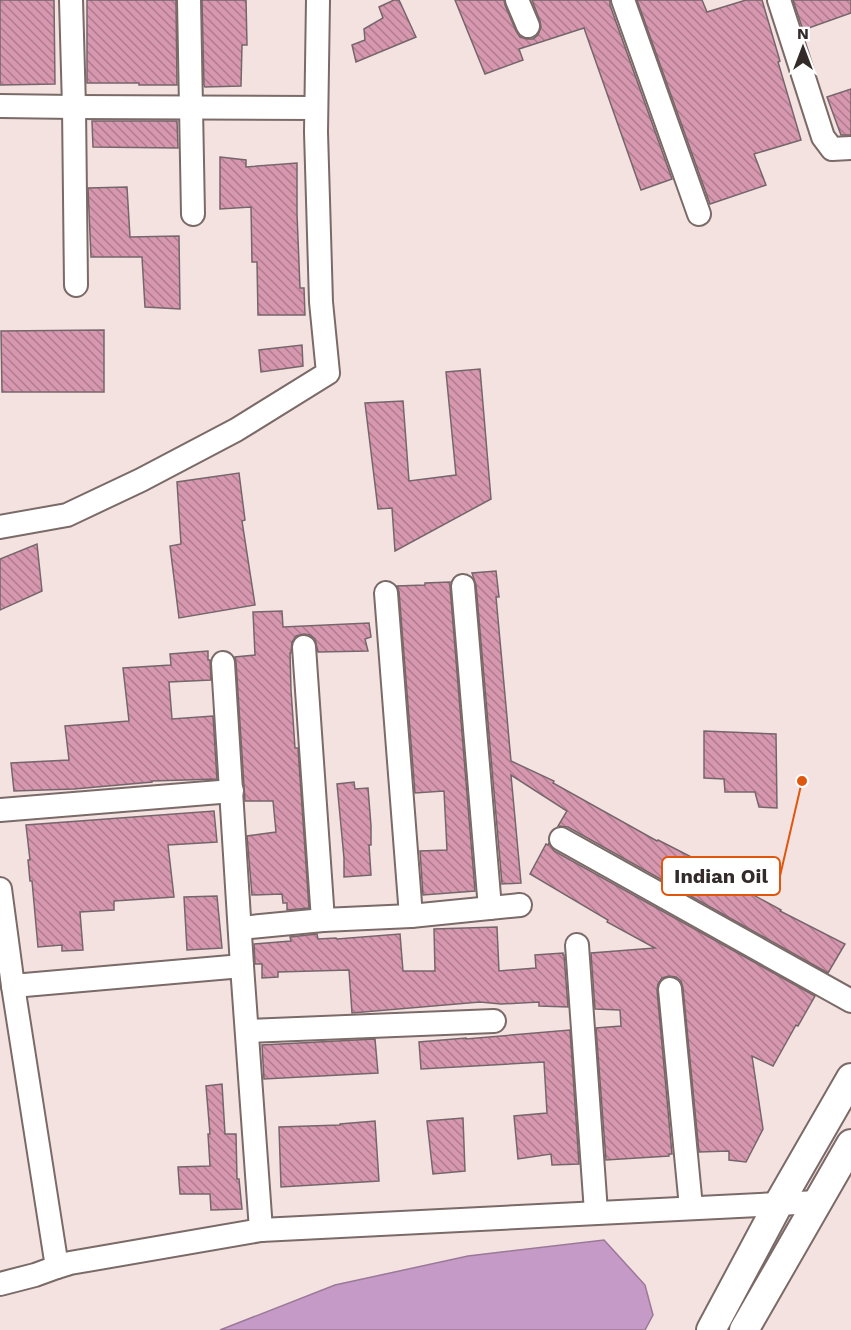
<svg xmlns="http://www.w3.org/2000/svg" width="851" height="1330" viewBox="0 0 851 1330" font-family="'Work Sans',sans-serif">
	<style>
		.water { fill: #c69ac7; stroke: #9a7998; stroke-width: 1.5 }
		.building { fill: url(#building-back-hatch); stroke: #75666b; stroke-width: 1.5 }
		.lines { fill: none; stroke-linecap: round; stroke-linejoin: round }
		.minor-casing { stroke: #7a6a68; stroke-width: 26 }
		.major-casing { stroke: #7a6a68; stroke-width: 32 }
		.minor { stroke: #fff; stroke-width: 22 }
		.major { stroke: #fff; stroke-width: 28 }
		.leader { fill: none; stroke: #df570e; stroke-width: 2 }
		.callout-dot { fill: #df570e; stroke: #fff; stroke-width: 2 }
		.callout { fill: #fff; stroke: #df570e; stroke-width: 2 }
		.callout-label { font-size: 20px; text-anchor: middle; font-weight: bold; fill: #322b2a }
	</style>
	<defs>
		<pattern id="building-back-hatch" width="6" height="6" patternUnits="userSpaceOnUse" patternTransform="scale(1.5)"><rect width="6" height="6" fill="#d798af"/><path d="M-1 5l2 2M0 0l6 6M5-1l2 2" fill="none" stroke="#af7c8f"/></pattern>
	</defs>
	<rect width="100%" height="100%" fill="#f4e2e0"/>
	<polygon class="water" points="604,1240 645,1285 653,1315 645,1330 220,1330 335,1285 468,1256"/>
	<g class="building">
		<polygon points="0,0 54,0 55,84 0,85"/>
		<polygon points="87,0 176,0 177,85 139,85 139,83 87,83"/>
		<polygon points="202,0 246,0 247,45 242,45 241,86 205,87 204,85"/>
		<polygon points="394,0 399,0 416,37 356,62 352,45 365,40 364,29 383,18 379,7"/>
		<polygon points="455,0 504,0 505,5 516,31 520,37 527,39 533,39 538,35 541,27 540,21 532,0 610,0 610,5 672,179 641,190 584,28 519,49 523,60 485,74"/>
		<polygon points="637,0 702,0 707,12 746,0 762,0 780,61 778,62 801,140 754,154 766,185 710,204"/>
		<polygon points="793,0 851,0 851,13 803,30"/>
		<polygon points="851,89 851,135 841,135 827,97"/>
		<polygon points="92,121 177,121 178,148 93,147"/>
		<polygon points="220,157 246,160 246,167 297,163 297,214 300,288 304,288 305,315 258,315 257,262 252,262 251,207 220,209"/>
		<polygon points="127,187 130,237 179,236 180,309 145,307 142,257 91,257 88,188"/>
		<polygon points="104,330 104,392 2,392 1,331"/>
		<polygon points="302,345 303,366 261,372 259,350"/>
		<polygon points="480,369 491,499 395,551 392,508 378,509 365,403 403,401 409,481 456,475 446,372"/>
		<polygon points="239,473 245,520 242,521 255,605 179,618 170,546 181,544 177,482"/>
		<polygon points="37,544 42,591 0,610 0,559"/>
		<polygon points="496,571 499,597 496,597 511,761 554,781 553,783 657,841 658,840 713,868 711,872 781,910 780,911 845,944 828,973 568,827 558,826 567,811 511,775 521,883 502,884 476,585 472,573"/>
		<polygon points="450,582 450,587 475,891 423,895 420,851 447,850 444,791 415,793 399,592 397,586 425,585 425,583"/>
		<polygon points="282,611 283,627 369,623 371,637 365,639 368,651 318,652 315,639 310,635 304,634 296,636 292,642 291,653 290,653 291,690 295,748 298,748 309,908 287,910 287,903 283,903 282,894 252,895 247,836 276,832 273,801 245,801 236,662 235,657 255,655 253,612"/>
		<polygon points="208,651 208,660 210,660 211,680 169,682 172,719 213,716 217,779 152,781 152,782 74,789 14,791 11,763 69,760 65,726 129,721 123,668 171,665 170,654"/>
		<polygon points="704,731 776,734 777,808 759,807 755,792 725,792 724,779 704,778"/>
		<polygon points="354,782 355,789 368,788 371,826 371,845 369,845 371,875 344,877 344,858 337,784"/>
		<polygon points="214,811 217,842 168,845 174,897 114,901 114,910 80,912 83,950 62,951 62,945 38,947 32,881 30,881 28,860 30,860 26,825"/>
		<polygon points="549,843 554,851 815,996 798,1026 796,1025 773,1066 752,1056 763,1129 746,1162 729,1160 729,1151 699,1152 683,988 681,981 676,977 669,976 662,978 658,984 657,990 672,1154 669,1154 669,1156 606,1160 596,1028 621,1026 620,1010 595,1009 591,953 655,948 607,922 608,920 530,874 546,844 548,845"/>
		<polygon points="217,896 222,948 187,950 184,897"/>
		<polygon points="497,927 499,971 536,968 535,955 563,953 563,955 564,955 568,1007 539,1006 539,1002 501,1004 480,1002 352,1013 349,970 278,972 278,977 262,978 262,964 255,964 254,944 291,941 290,937 317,934 318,939 336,938 337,939 400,934 403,971 435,971 434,929"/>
		<polygon points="570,1030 579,1164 552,1165 551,1154 518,1159 514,1116 547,1113 544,1062 421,1069 419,1042 466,1038 466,1039"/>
		<polygon points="375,1039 378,1073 264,1079 262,1045"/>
		<polygon points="222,1084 225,1134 236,1134 237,1179 239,1179 242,1209 211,1210 210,1194 180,1194 178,1167 210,1166 208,1134 210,1134 206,1086"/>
		<polygon points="463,1118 465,1171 433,1174 427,1121"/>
		<polygon points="375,1121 379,1181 281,1187 279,1127 340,1125 340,1124"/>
	</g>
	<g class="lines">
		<defs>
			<g id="minor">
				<polyline points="71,0 74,107 76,285"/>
				<polyline points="189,0 193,214"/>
				<polyline points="517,0 528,26"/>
				<polyline points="623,0 699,214"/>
				<polyline points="779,0 823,137 832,149 851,148"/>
				<polyline points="0,106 74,107 316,108"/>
				<polyline points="0,527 67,515 141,480 236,430 328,373 321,302 316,132 318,0"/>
				<polyline points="463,586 490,908"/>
				<polyline points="386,593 411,916"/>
				<polyline points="304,647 323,920"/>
				<polyline points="223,663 242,966"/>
				<polyline points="0,810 232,791"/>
				<polyline points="561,839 851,1001"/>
				<polyline points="0,889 13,986 57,1267 35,1275 0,1284"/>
				<polyline points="240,928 323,920 411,916 520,905"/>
				<polyline points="577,945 596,1212"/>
				<polyline points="13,986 242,966 261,1230 818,1202"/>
				<polyline points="670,989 691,1207"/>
				<polyline points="247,1031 494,1021"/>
				<polyline points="57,1267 70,1263 261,1230"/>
			</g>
			<g id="major">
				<polyline points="711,1330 779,1203 851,1078"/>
				<polyline points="744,1330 851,1144"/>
			</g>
		</defs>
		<use href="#minor" class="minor-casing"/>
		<use href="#major" class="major-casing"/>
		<use href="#minor" class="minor"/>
		<use href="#major" class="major"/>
	</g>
	<path class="leader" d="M802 781L780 876"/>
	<circle class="callout-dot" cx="802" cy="781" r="6"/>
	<rect class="callout" x="662" y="857" width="118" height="38" rx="6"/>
	<g class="callout-label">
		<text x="721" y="883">Indian Oil</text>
	</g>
	<g transform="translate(803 48)" stroke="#ffffff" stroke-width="4.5" paint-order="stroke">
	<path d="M0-4.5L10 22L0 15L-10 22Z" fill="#322b2a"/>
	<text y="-9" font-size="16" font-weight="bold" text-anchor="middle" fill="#322b2a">N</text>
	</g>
</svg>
